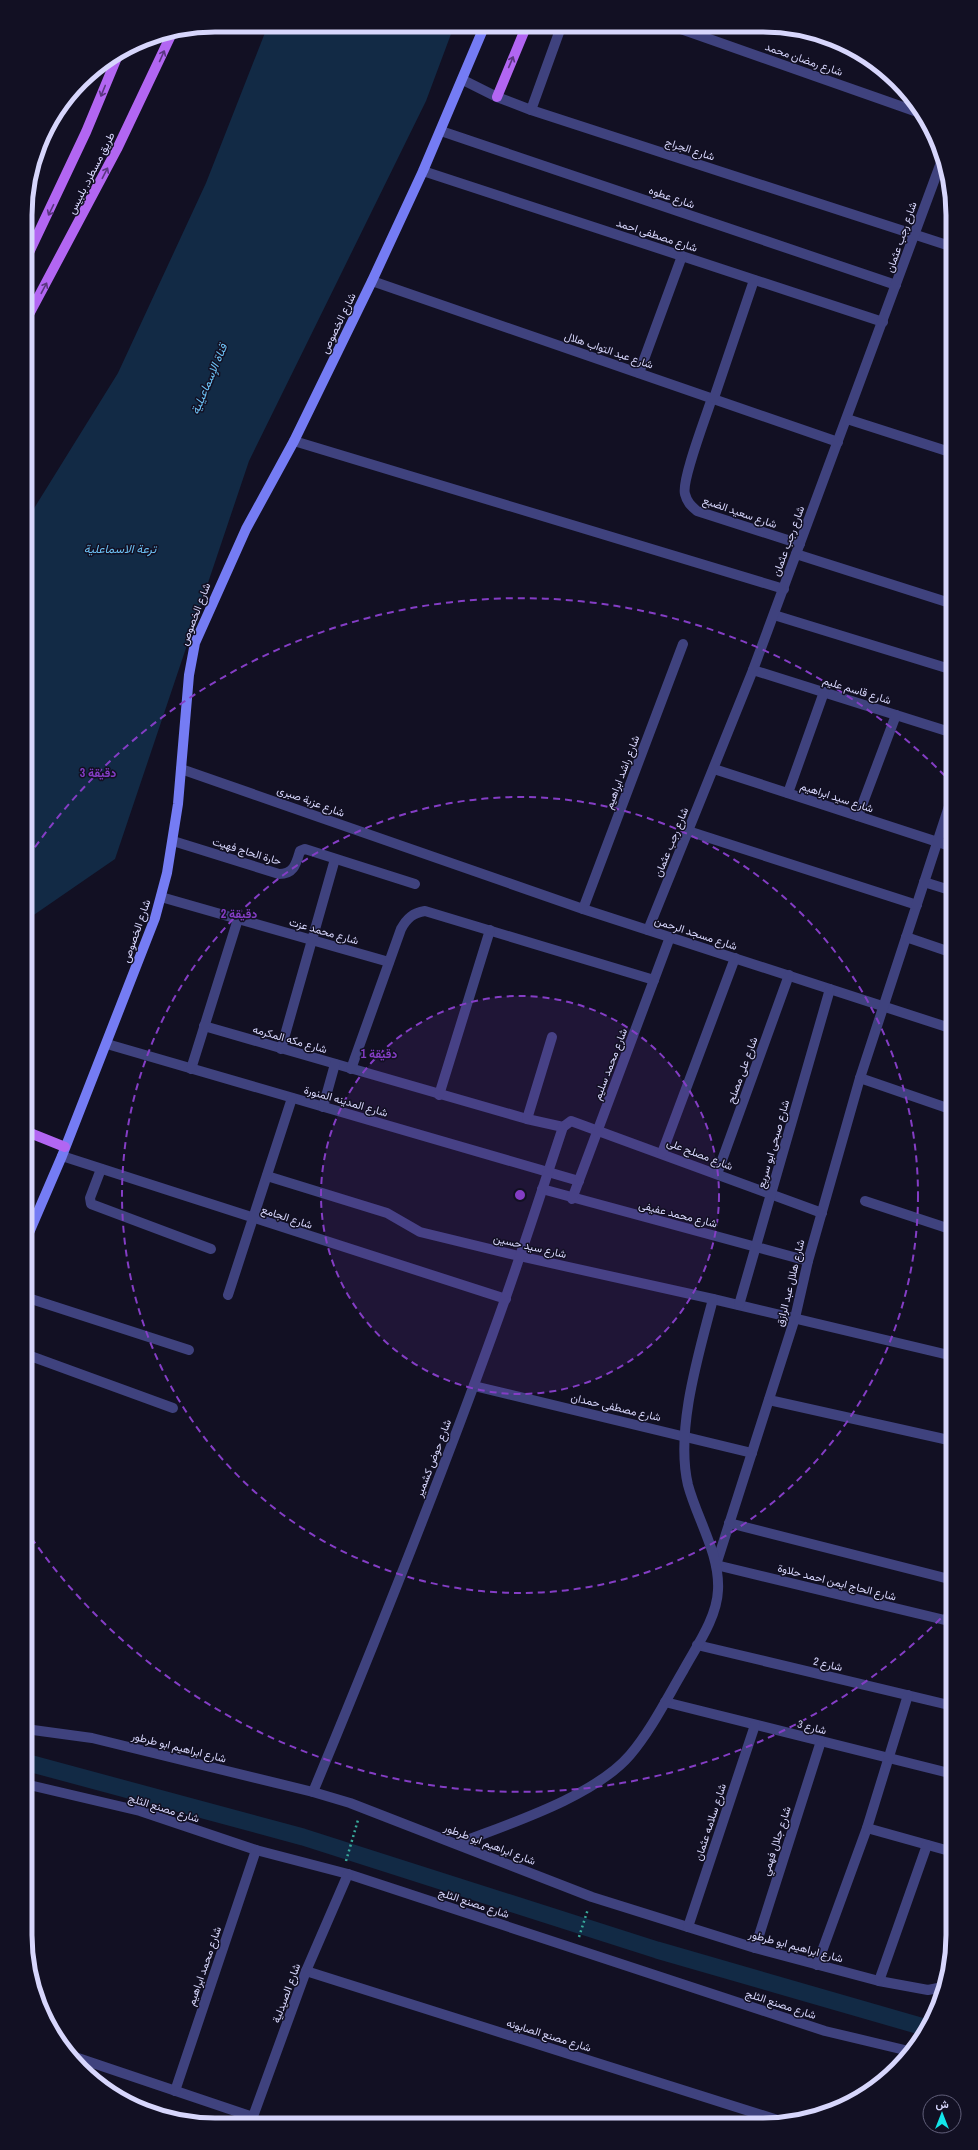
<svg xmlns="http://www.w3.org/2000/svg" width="978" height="2150" viewBox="0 0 978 2150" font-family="'Archivo Narrow',Vazirmatn,sans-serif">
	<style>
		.water { fill: #122a45 }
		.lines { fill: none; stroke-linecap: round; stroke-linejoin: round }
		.canal { stroke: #122a45; stroke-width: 17 }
		.path { stroke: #39ac9c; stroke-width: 2.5; stroke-dasharray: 2 3; stroke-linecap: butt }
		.street { stroke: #3f427e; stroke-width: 10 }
		.secondary { stroke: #757cf4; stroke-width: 10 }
		.primary { stroke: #b266f2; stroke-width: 10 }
		.oneway { stroke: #5a3780 }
		.ring { fill: none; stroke: #843dc5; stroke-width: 2; stroke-dasharray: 7 5 }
		.labels { text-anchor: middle; stroke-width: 3; stroke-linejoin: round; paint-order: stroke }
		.street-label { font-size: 11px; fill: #d7d6fc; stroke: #121023 }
		.water-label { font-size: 12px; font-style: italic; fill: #6cc0f3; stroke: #121023 }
		.rim { fill: none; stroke: #d7d6fc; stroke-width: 5 }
		.centre { fill: #843dc5; stroke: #121023; stroke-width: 2 }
		.ring-label { font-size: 12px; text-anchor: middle; font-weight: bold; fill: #843dc5; stroke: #121023; stroke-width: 3; stroke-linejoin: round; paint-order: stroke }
	</style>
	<rect width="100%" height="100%" fill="#121023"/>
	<polygon class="water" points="268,25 454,26 426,101 249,461 115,859 25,921 25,519 33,510 118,373 206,183"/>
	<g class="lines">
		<polyline class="canal" points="25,1762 303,1837 657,1950 927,2028"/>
		<g class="path">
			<polyline points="346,1861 358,1820"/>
			<polyline points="579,1937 588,1909"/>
		</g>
		<g class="street">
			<polyline points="678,28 923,114"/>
			<polyline points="463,80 497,97 531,110 953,247"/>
			<polyline points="531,110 561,27"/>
			<polyline points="441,131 896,285"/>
			<polyline points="423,171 883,322"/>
			<polyline points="372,281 838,442"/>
			<polyline points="639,373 682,256"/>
			<path d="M 712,398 C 707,414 681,481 685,494 C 687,502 691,506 697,511 L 800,544"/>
			<polyline points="714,398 754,280"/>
			<polyline points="847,419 953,453"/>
			<polyline points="294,441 784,589"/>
			<polyline points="796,554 953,604"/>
			<polyline points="774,615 953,670"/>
			<polyline points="753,670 953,733"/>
			<polyline points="181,769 583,909 953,1029"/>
			<polyline points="714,769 953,847"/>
			<polyline points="788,793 824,692"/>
			<polyline points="858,816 896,715"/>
			<polyline points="688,831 917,905"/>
			<path d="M 173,841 L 279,874 C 294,874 296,864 300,851 L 305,849 L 415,884"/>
			<polyline points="924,882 953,891"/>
			<polyline points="161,897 389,962"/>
			<polyline points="583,909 683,644"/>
			<polyline points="648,930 753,670 943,157"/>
			<polyline points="906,937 953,953"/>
			<polyline points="204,1026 527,1119 563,1127 571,1121 822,1213"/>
			<polyline points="107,1044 579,1181"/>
			<polyline points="281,1049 335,859"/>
			<polyline points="191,1069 238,919"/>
			<path d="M 351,1069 L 401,929 C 407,918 413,913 425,911 L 654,980"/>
			<polyline points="860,1078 953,1110"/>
			<polyline points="439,1095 490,930"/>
			<polyline points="323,1107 335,1064"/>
			<polyline points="527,1119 552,1037"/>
			<polyline points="662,1153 735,958"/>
			<polyline points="62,1156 506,1299"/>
			<polyline points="101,1169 90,1198 91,1204 211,1249"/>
			<polyline points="717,1174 789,975"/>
			<polyline points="267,1176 387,1213 420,1232 519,1256 713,1299 953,1356"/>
			<polyline points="542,1189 808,1261"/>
			<polyline points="572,1199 670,937"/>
			<polyline points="865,1201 953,1230"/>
			<polyline points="228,1295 292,1098"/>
			<polyline points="25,1297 189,1350"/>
			<polyline points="739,1305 830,989"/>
			<polyline points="25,1354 173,1408"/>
			<polyline points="474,1386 752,1453"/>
			<polyline points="769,1400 953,1441"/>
			<polyline points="729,1523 953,1580"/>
			<polyline points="953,1622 716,1565 795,1318 808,1261 860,1078 953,794"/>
			<polyline points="697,1645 953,1706"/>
			<polyline points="665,1702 953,1774"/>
			<polyline points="25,1727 33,1730 92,1738 313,1792 350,1803 592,1897 755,1948 879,1981 928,1990 943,1987"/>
			<polyline points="25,1784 140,1811 256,1850 348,1874 825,2031 913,2052"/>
			<path d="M 313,1792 C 376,1640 437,1488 493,1333 C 518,1265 540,1196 563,1127"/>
			<polyline points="867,1828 953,1852"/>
			<path d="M 457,1844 C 508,1824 594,1797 630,1755 C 651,1730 666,1700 683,1671 C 696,1647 717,1618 718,1590 C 720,1554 697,1519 688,1485 C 675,1430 699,1353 713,1299"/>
			<polyline points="688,1927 755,1725"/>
			<polyline points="755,1948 821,1741"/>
			<polyline points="817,1965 867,1828 908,1695"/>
			<polyline points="306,1971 784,2122"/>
			<polyline points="879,1981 927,1845"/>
			<polyline points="72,2056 253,2117"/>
			<polyline points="175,2091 256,1850"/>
			<polyline points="251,2122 306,1971 348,1874"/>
		</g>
		<polyline class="secondary" points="25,1242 62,1156 155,918 167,873 178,804 189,675 195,643 246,529 294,441 372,281 423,171 484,27"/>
		<g class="primary">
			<polyline points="497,97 526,27"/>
			<polyline points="25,261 86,132 118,55"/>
			<polyline points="25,322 117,149 172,33"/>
			<polyline points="25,1131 65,1147"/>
		</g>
	</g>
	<defs><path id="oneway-shaft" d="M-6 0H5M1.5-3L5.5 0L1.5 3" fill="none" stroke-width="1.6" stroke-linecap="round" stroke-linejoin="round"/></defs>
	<g class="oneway">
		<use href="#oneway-shaft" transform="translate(162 56) rotate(-66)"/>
		<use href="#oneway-shaft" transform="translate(511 62) rotate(-67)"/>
		<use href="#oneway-shaft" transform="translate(103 91) rotate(112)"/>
		<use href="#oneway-shaft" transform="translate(105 173) rotate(-63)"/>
		<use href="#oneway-shaft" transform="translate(51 210) rotate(116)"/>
		<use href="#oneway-shaft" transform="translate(44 288) rotate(-62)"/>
	</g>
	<circle cx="520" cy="1195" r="199" fill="#843dc5" fill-opacity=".12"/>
	<g class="ring">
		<circle cx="520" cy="1195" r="199"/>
		<circle cx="520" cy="1195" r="398"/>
		<path d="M949 1610A597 597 0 0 1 28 1533M28 857A597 597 0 0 1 949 780"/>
	</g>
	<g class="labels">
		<g class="street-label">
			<text transform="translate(804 59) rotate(19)" y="4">شارع رمضان محمد</text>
			<text transform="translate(690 149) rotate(18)" y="4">شارع الجراج</text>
			<text transform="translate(91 173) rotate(-63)" y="4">طريق مسطرد, بلبيس</text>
			<text transform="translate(672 197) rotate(19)" y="4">شارع عطوه</text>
			<text transform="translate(657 235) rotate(18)" y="4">شارع مصطفى احمد</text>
			<text transform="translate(901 237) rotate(-71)" y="4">شارع رجب عثمان</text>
			<text transform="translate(338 323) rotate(-64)" y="4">شارع الخصوص</text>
			<text transform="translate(609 350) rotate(19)" y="4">شارع عبد التواب هلال</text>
			<text transform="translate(740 512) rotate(19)" y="4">شارع سعيد الضبع</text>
			<text transform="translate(788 541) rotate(-70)" y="4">شارع رجب عثمان</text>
			<text transform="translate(195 614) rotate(-69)" y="4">شارع الخصوص</text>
			<text transform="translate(857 690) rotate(17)" y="4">شارع قاسم عليم</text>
			<text transform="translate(622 772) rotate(-69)" y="4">شارع راشد ابراهيم</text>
			<text transform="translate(837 797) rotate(18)" y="4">شارع سيد ابراهيم</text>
			<text transform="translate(311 801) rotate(20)" y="4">شارع عزبة صبرى</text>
			<text transform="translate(671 842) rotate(-68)" y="4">شارع رجب عثمان</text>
			<text transform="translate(247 851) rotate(17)" y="4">حارة الحاج فهيت</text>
			<text transform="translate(136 931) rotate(-71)" y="4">شارع الخصوص</text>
			<text transform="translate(324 931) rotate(16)" y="4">شارع محمد عزت</text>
			<text transform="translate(696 933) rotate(18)" y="4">شارع مسجد الرحمن</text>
			<text transform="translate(290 1039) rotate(16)" y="4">شارع مكه المكرمه</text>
			<text transform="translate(610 1064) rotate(-69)" y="4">شارع محمد سليم</text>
			<text transform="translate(742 1070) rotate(-70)" y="4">شارع على مصلح</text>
			<text transform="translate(346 1101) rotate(16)" y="4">شارع المدينه المنورة</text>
			<text transform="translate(773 1144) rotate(-74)" y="4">شارع صبحى ابو سريع</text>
			<text transform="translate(700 1154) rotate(21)" y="4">شارع مصلح على</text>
			<text transform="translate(678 1214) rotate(14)" y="4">شارع محمد عفيفى</text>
			<text transform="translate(287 1217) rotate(18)" y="4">شارع الجامع</text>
			<text transform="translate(530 1246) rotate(13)" y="4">شارع سيد حسين</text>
			<text transform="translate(790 1283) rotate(-76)" y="4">شارع هلال عبد الرازق</text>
			<text transform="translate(616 1407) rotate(13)" y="4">شارع مصطفى حمدان</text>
			<text transform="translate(433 1458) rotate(-69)" y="4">شارع حوض كشمير</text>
			<text transform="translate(837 1582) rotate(14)" y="4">شارع الحاج ايمن احمد حلاوة</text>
			<text transform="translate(828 1664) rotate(13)" y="4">شارع 2</text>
			<text transform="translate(812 1727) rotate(14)" y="4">شارع 3</text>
			<text transform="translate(179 1747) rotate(14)" y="4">شارع ابراهيم ابو طرطور</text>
			<text transform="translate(164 1808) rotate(17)" y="4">شارع مصنع الثلج</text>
			<text transform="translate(710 1822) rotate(-72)" y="4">شارع سلامه عثمان</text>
			<text transform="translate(776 1841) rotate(-72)" y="4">شارع جلال فهمي</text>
			<text transform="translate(490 1844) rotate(21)" y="4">شارع ابراهيم ابو طرطور</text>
			<text transform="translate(474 1903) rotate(18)" y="4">شارع مصنع الثلج</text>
			<text transform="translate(796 1946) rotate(15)" y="4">شارع ابراهيم ابو طرطور</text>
			<text transform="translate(204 1966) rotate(-71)" y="4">شارع محمد ابراهيم</text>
			<text transform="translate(286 1993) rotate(-70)" y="4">شارع الصيدلية</text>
			<text transform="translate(781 2004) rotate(18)" y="4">شارع مصنع الثلج</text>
			<text transform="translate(549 2035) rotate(17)" y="4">شارع مصنع الصابونه</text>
		</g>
		<g class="water-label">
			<text transform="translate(209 379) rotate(-67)" y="4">قناة الإسماعيلية</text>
			<text x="120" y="553">ترعة الاسماعلية</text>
		</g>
	</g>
	<path d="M0 0H978V2150H0ZM215 32H763A183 183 0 0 1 946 215V1935A183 183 0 0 1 763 2118H215A183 183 0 0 1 32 1935V215A183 183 0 0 1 215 32Z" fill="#121023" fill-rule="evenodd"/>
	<path class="rim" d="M215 32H763A183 183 0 0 1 946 215V1935A183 183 0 0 1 763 2118H215A183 183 0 0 1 32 1935V215A183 183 0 0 1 215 32Z"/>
	<circle cx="520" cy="1195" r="6" class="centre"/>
	<g class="ring-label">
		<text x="98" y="777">3 دقيقة</text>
		<text x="239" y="918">2 دقيقة</text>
		<text x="379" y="1058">1 دقيقة</text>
	</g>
	<g transform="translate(942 2114)"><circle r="19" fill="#121023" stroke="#615f7a"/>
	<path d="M0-3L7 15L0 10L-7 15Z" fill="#13e6ea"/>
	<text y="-6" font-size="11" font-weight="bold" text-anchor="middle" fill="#d7d6fc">ش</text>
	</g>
</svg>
